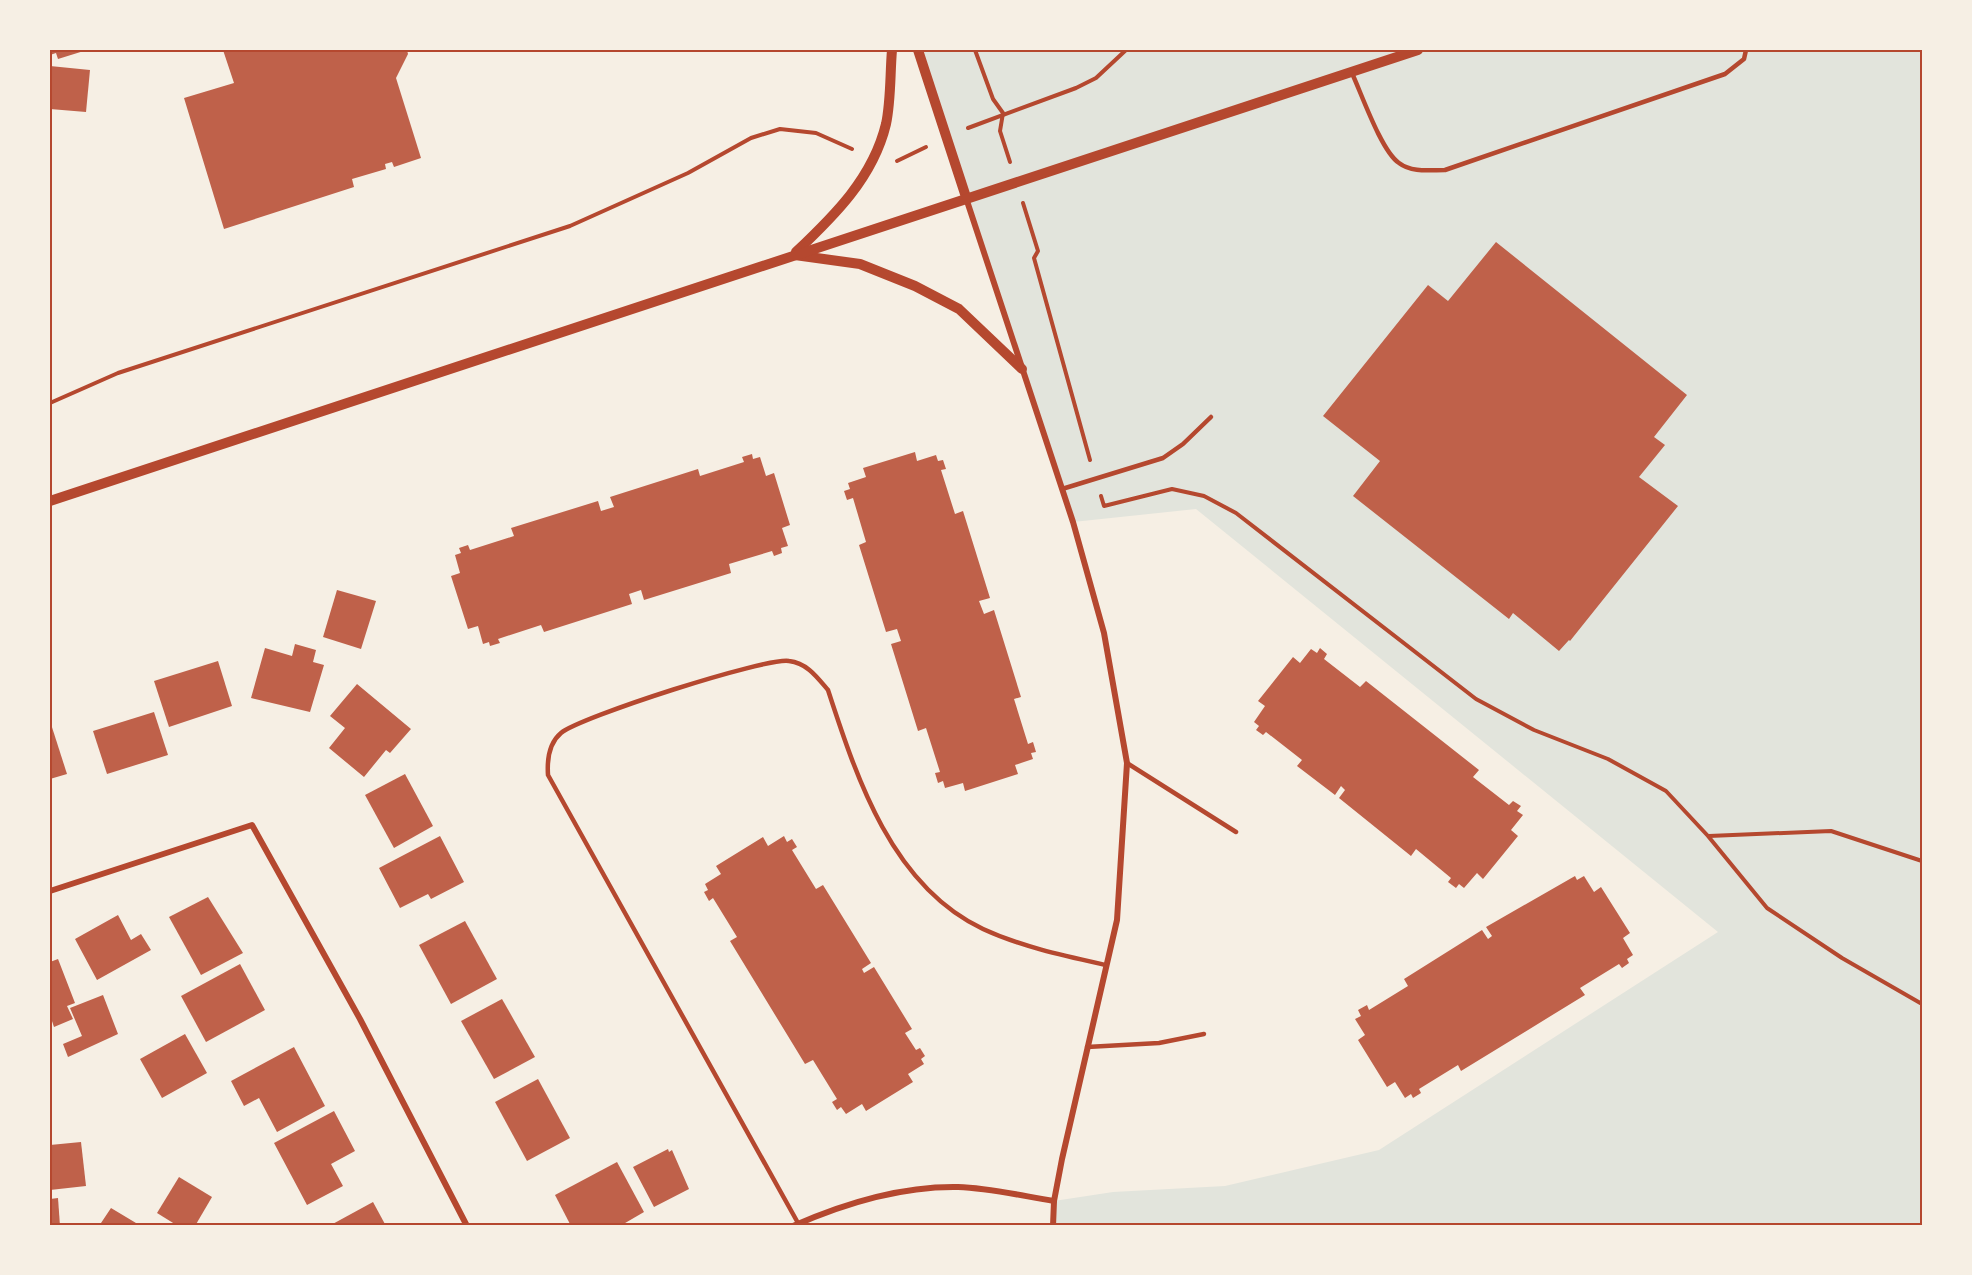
<svg xmlns="http://www.w3.org/2000/svg" width="1972" height="1275" viewBox="0 0 1972 1275" font-family="Roboto,sans-serif">
	<style>
		.green { fill: #e2e4dc }
		.building { fill: #bf614a }
		.lines { fill: none; stroke-linecap: round; stroke-linejoin: round }
		.path { stroke: #b5482f; stroke-width: 4 }
		.service { stroke: #b5482f; stroke-width: 4.5 }
		.minor { stroke: #b5482f; stroke-width: 6 }
		.tertiary { stroke: #b5482f; stroke-width: 10 }
		.neatline { fill: none; stroke: #b5482f; stroke-width: 2 }
	</style>
	<rect width="100%" height="100%" fill="#f6efe4"/>
	<polygon class="green" points="918,50 1922,50 1922,1225 1053,1225 1054,1201 1113,1192 1225,1186 1379,1150 1718,932 1196,509 1073,522"/>
	<g class="building">
		<polygon points="50,50 87,50 58,59 56,53 50,55"/>
		<polygon points="223,50 407,50 408,54 396,78 421,158 394,167 392,162 385,164 386,169 352,179 354,187 224,229 184,98 234,83"/>
		<polygon points="50,66 90,70 86,112 50,109"/>
		<polygon points="1496,242 1687,395 1654,437 1665,445 1639,477 1678,506 1570,641 1569,640 1559,651 1513,613 1509,619 1353,496 1380,461 1323,416 1428,285 1448,301"/>
		<polygon points="915,452 917,461 936,455 938,461 943,460 946,469 941,470 955,514 963,511 990,598 979,601 984,614 994,610 1021,697 1014,699 1028,744 1033,742 1036,752 1031,753 1033,759 1015,765 1018,774 965,791 963,783 945,788 943,781 938,783 935,773 940,772 926,728 918,731 891,644 901,641 897,629 886,632 859,545 866,542 853,498 847,500 844,491 850,489 848,483 866,477 863,468"/>
		<polygon points="752,454 753,459 760,457 766,476 774,473 790,525 782,528 788,546 781,548 782,553 774,556 772,551 729,564 731,573 644,600 641,590 629,594 632,604 544,632 541,625 498,639 500,643 490,646 489,642 483,644 478,626 468,629 451,576 460,573 455,555 461,553 459,548 468,545 470,550 514,536 511,528 598,501 601,511 614,507 610,497 698,469 700,476 744,462 742,457"/>
		<polygon points="337,590 376,601 361,649 323,637"/>
		<polygon points="295,644 316,650 313,662 324,665 310,712 251,698 265,648 292,656"/>
		<polygon points="1320,648 1327,654 1324,659 1360,687 1366,681 1479,770 1473,777 1509,805 1513,801 1521,806 1517,811 1523,815 1511,830 1518,836 1483,879 1477,873 1464,888 1459,884 1456,888 1448,882 1451,878 1416,849 1411,856 1339,798 1345,790 1341,786 1335,795 1297,766 1302,760 1266,732 1263,735 1256,730 1259,726 1254,722 1265,706 1258,701 1293,657 1300,663 1311,649 1317,653"/>
		<polygon points="218,661 232,706 169,727 154,681"/>
		<polygon points="357,684 411,729 390,753 386,750 364,777 329,748 345,728 330,716"/>
		<polygon points="154,712 168,755 107,774 93,731"/>
		<polygon points="50,721 67,774 50,779"/>
		<polygon points="405,774 433,826 394,848 365,795"/>
		<polygon points="440,836 464,882 431,899 428,894 400,908 379,868"/>
		<polygon points="784,836 787,842 792,839 797,847 792,850 816,889 823,885 871,963 862,969 864,973 874,967 912,1029 905,1033 916,1050 920,1048 925,1056 921,1059 924,1064 908,1074 913,1082 866,1111 862,1104 846,1114 841,1107 837,1110 832,1102 837,1099 813,1060 805,1064 730,941 737,937 713,898 709,901 704,892 708,890 705,884 721,874 716,866 763,837 768,846"/>
		<polygon points="1575,876 1577,880 1584,876 1594,892 1601,887 1630,933 1623,938 1633,955 1627,959 1629,963 1622,968 1619,964 1580,988 1585,995 1461,1071 1458,1065 1419,1089 1421,1093 1413,1098 1411,1094 1405,1098 1395,1082 1387,1087 1358,1040 1365,1035 1355,1019 1361,1016 1358,1010 1367,1005 1369,1010 1408,986 1404,979 1482,930 1488,939 1492,936 1486,927"/>
		<polygon points="208,897 243,953 201,975 169,917"/>
		<polygon points="118,915 131,940 141,934 151,950 97,980 75,939"/>
		<polygon points="465,921 497,979 451,1004 419,945"/>
		<polygon points="58,959 75,1003 67,1006 73,1019 54,1027 50,1015 50,962"/>
		<polygon points="240,964 265,1010 206,1042 181,996"/>
		<polygon points="103,995 118,1034 68,1057 63,1044 82,1036 70,1008"/>
		<polygon points="502,999 535,1057 494,1079 461,1021"/>
		<polygon points="185,1034 207,1073 162,1098 140,1059"/>
		<polygon points="294,1047 325,1106 277,1132 259,1098 244,1106 231,1081"/>
		<polygon points="538,1079 570,1138 527,1161 495,1102"/>
		<polygon points="334,1111 355,1151 331,1164 343,1186 307,1205 274,1143"/>
		<polygon points="81,1142 86,1186 50,1190 50,1145"/>
		<polygon points="668,1149 669,1152 672,1150 689,1189 654,1207 633,1167"/>
		<polygon points="617,1162 644,1212 620,1226 571,1226 555,1195"/>
		<polygon points="179,1177 212,1197 195,1226 178,1226 157,1213"/>
		<polygon points="58,1198 60,1226 50,1226 50,1199"/>
		<polygon points="373,1202 386,1226 329,1226"/>
		<polygon points="111,1208 136,1223 143,1226 99,1226"/>
	</g>
	<g class="lines">
		<g class="path">
			<polyline points="975,50 993,99 1003,113 1000,131 1010,162"/>
			<polyline points="968,128 1076,88 1096,78 1126,50"/>
			<polyline points="897,161 926,147"/>
			<polyline points="1023,203 1038,251 1034,258 1090,460"/>
			<polyline points="50,403 118,373 570,226 688,173 751,138 780,129 816,133 852,149"/>
			<polyline points="1101,496 1104,506 1172,489 1204,496 1236,513 1476,699 1534,730 1608,759 1666,791 1708,836 1767,908 1842,958 1922,1004"/>
			<polyline points="1709,836 1831,831 1922,861"/>
		</g>
		<g class="service">
			<path d="M 1351,71 C 1361,92 1381,151 1399,163 C 1412,173 1430,170 1445,170 L 1725,74 L 1744,59 L 1746,50"/>
			<polyline points="1062,489 1163,458 1183,444 1211,417"/>
			<polyline points="1127,763 1236,832"/>
			<polyline points="1087,1047 1159,1043 1204,1034"/>
			<path d="M 798,1223 L 548,775 C 547,760 549,743 561,733 C 580,717 766,657 789,661 C 807,663 817,677 828,690 C 857,779 892,886 983,929 C 1022,947 1065,956 1106,965"/>
		</g>
		<g class="minor">
			<polyline points="966,198 1073,522 1104,633 1127,763 1117,920 1062,1159 1054,1201 1053,1226"/>
			<polyline points="50,891 252,825 360,1019 467,1226"/>
			<path d="M 793,1226 C 845,1203 901,1186 958,1187 C 990,1188 1023,1196 1054,1201"/>
		</g>
		<g class="tertiary">
			<polyline points="918,50 966,197"/>
			<path d="M 796,252 C 834,216 873,178 886,124 C 891,101 890,73 892,50"/>
			<polyline points="795,255 860,264 915,286 959,309 1022,369"/>
			<polyline points="50,501 1418,50"/>
		</g>
	</g>
	<rect width="1972" height="1275" fill="none" stroke="#f6efe4" stroke-width="102"/>
	<rect x="51" y="51" width="1870" height="1173" class="neatline"/>
</svg>
